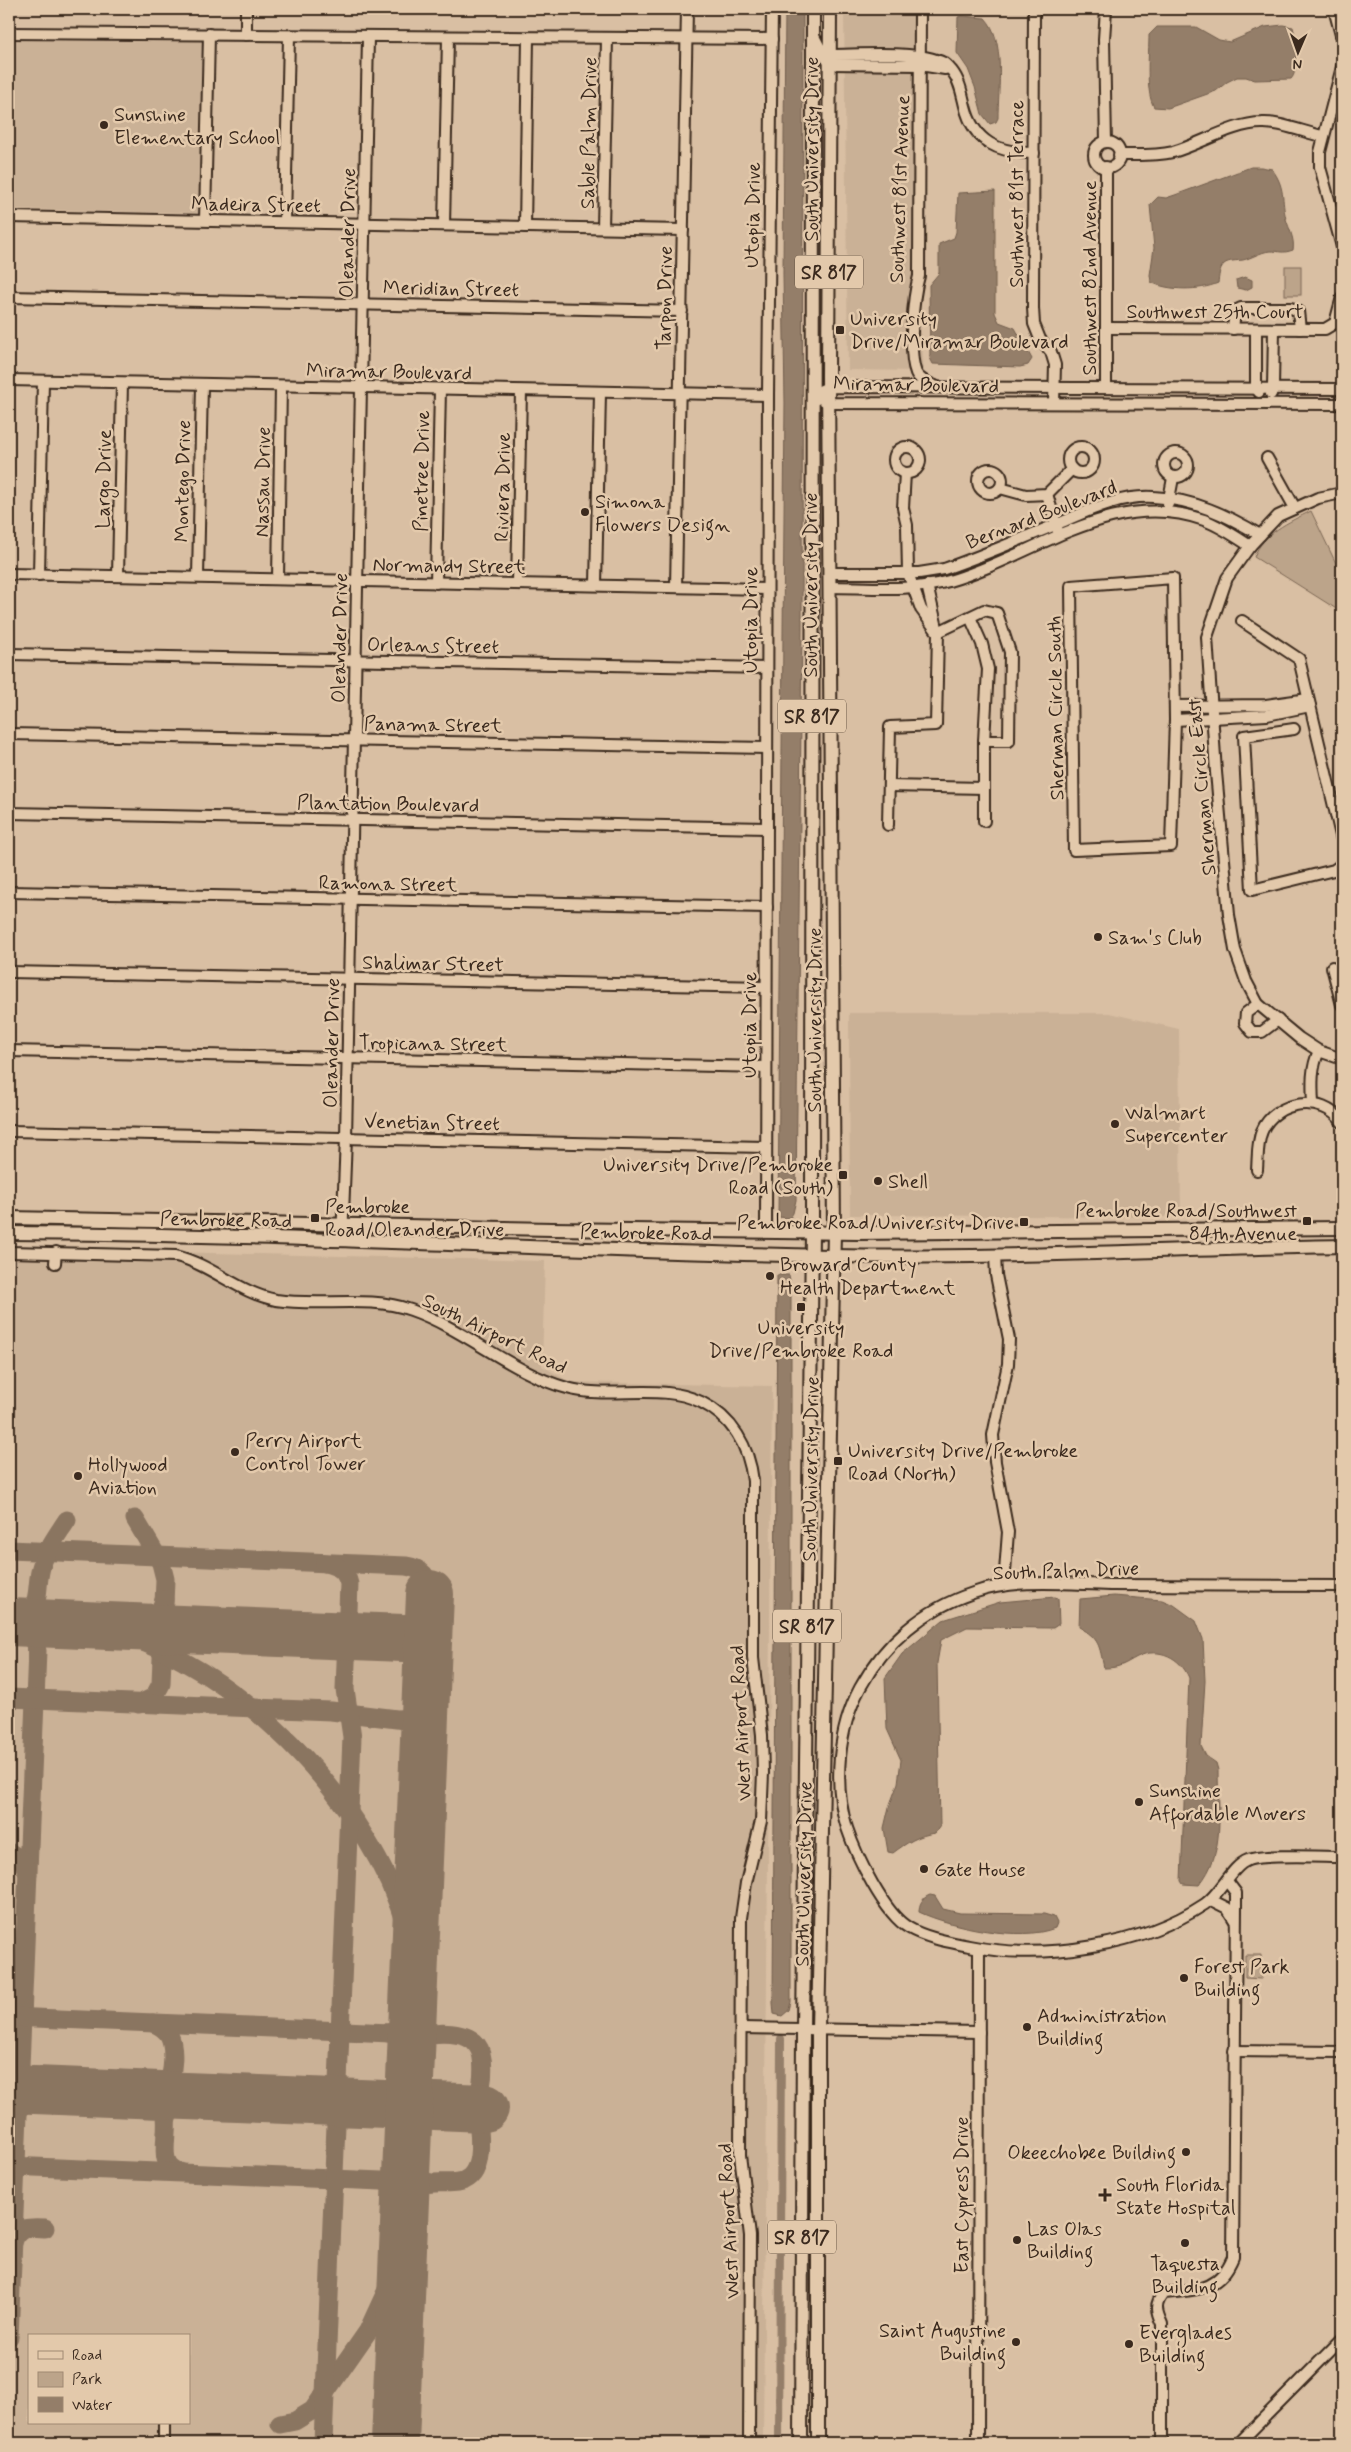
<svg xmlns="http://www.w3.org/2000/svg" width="1351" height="2452" viewBox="0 0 1351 2452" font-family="Mynerve,sans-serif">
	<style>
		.built { fill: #cab196; fill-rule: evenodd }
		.green { fill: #bca48a; stroke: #7c6754 }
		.water { fill: #947e69; stroke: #705c4b }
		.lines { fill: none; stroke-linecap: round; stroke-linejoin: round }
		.canal { stroke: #947e69; stroke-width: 8 }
		.taxiway { stroke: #8a7460; stroke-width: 19 }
		.runway { stroke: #8a7460; stroke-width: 48 }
		.minor-casing { stroke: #3b2a1e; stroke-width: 14 }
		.major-casing { stroke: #3b2a1e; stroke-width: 16 }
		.minor { stroke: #e3c9ab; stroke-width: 10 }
		.major { stroke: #e3c9ab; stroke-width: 12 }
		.poi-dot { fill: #3b2a1e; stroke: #e3c9ab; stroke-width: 2 }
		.labels { text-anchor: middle; stroke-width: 5; stroke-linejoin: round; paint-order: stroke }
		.shield { fill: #e3c9ab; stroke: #6d5a48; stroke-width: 1 }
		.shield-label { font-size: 19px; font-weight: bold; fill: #3b2a1e }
		.poi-label { font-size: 20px; fill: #3b2a1e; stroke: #e3c9ab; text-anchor: start }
		.street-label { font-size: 20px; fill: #3b2a1e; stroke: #e3c9ab }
	</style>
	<rect width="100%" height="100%" fill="#d9bfa3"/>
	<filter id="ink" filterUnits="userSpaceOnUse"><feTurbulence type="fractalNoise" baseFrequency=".02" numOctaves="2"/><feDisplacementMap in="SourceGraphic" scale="10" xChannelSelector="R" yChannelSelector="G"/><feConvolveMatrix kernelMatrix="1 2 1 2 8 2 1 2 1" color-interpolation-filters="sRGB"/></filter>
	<g filter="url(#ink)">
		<g class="built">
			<polygon points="844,9 913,9 913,223 924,371 848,370"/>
			<polygon points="9,40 202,42 198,213 9,209"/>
			<polygon points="849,1013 1109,1013 1179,1029 1181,1217 850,1215"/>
			<path d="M 9,1248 L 545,1261 L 542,1366 L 570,1382 L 772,1386 L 763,2443 L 9,2443 ZM 29,2336 L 189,2336 L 189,2423 L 29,2423 Z"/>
		</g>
		<g class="green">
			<rect x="1285" y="266" width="16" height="29"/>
			<path d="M 1311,511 L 1342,576 L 1342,616 L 1338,610 L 1254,557 C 1263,533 1289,522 1311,511 Z"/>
			<polygon points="1245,1955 1261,1955 1261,1979 1245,1978"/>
		</g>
		<g class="water">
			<polygon points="785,9 803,9 802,627 796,1200 793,1213 790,1218 778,1217 785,403 783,273"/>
			<path d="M 962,16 L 985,18 C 1006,40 998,89 998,118 L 996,122 L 990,124 L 982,114 L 975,87 L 968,69 L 957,53 L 958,17 Z"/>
			<path d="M 1283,25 L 1293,27 C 1296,37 1299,72 1291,79 L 1255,80 L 1246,77 L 1237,77 L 1227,82 L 1216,91 L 1168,108 L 1154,107 C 1145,92 1149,54 1149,35 L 1157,27 L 1196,27 L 1219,40 L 1230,42 L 1265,27 Z"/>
			<path d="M 1251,167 L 1261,167 L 1272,169 C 1286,188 1281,199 1286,219 C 1289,229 1295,239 1293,250 C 1282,254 1280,251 1270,251 C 1260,252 1252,258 1243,260 C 1237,261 1229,260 1224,264 C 1219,269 1219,277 1218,283 C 1200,291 1168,291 1151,282 L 1150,275 L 1154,248 L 1150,205 L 1158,197 L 1166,198 L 1175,195 Z"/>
			<polygon points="995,191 995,313 999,322 1015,328 1032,359 1028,365 1020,367 933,364 930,358 929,285 939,273 939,244 954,238 956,232 958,193"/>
			<polygon points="1245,277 1252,280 1252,287 1246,290 1237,288 1236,280"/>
			<polygon points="777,1275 789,1275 791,1286 791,2002 789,2010 782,2016 774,2014 773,2003"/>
			<path d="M 1114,1596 L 1162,1600 L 1174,1605 L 1196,1621 L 1203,1639 L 1205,1681 L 1201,1746 L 1206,1756 L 1216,1763 L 1218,1770 C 1218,1810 1226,1853 1199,1885 L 1183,1884 L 1181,1881 L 1189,1678 C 1181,1658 1159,1646 1137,1657 C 1124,1664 1120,1668 1104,1668 C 1099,1645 1100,1639 1079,1627 L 1080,1599 Z"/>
			<path d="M 1055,1597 L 1058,1598 L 1059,1624 L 1053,1628 L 967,1627 L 941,1640 L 937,1663 L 940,1826 L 935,1833 C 919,1835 906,1843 893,1853 L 888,1852 L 884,1828 L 889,1807 L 898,1783 L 901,1760 L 887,1729 L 885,1678 L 902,1654 L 943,1620 L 1000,1602 Z"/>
			<path d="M 930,1895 L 935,1896 L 943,1909 L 960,1913 L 1044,1914 L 1054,1917 L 1057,1923 L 1055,1928 C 1022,1942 951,1927 919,1912 C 919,1904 922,1898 930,1895 Z"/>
		</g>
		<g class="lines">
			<polyline class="canal" points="779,2443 781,2039"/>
			<g class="taxiway">
				<polyline points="135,1519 161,1563 165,1579 161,1684 154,1697 139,1704"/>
				<path d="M 9,1550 L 406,1566 C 422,1568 429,1578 430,1594"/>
				<path d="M 9,1621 C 47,1612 33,1590 42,1564 C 47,1548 58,1534 67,1520"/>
				<path d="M 9,1622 C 23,1627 34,1636 37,1651 L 20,2067 L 25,2081 L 37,2090 L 23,2099 L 18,2114 L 9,2337"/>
				<path d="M 83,1625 C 217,1647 353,1782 399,1906 C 408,1931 411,1957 414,1984"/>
				<path d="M 127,1627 C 145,1624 159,1619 164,1600"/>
				<polyline points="9,1698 331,1711 405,1720 416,1725 424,1733"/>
				<polyline points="400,1719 412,1717 420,1712 425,1689"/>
				<polyline points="9,1852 23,1861 28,1874"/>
				<polyline points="11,2017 391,2033 404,2040 411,2054"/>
				<path d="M 388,2033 C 402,2032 410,2024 413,2011"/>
				<path d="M 411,2054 C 413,2048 416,2042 422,2038 C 435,2030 468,2032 477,2045 C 485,2055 484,2083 478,2094 C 475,2102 468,2106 460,2107"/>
				<path d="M 148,2095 C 188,2108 145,2163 180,2172"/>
				<path d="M 148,2095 C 155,2093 161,2091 166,2086 C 174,2076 175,2046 169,2035 C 165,2029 159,2025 153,2023"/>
				<polyline points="167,2119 171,2106 187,2096"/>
				<polyline points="406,2161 415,2177 430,2183"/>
				<path d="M 9,2166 L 382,2181 C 395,2183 402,2190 405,2202"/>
				<path d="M 405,2202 C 422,2155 487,2222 479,2129 C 478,2117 470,2111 460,2107"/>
				<path d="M 13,2243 C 17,2226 31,2227 45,2228"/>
				<polyline points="280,2424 295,2421 313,2410 368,2331 391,2281 398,2256 404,2217"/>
				<path d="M 323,2443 L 336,2125 C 335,2113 328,2105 316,2101 L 330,2096 L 338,2082 L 352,1737 L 345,1689 L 349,1584 C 346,1570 338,1566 325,1563"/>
			</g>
			<g class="runway">
				<polyline points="9,1622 428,1639"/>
				<polyline points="9,2089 485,2108"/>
				<polyline points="395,2443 430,1594"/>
			</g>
			<defs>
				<g id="minor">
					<path d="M 920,9 L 919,276 C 913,297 908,353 916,373 C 919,380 928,383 935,386"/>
					<polyline points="1034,9 1033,308 1034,324 1040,339 1051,352 1055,365 1054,403"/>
					<polyline points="1334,9 1342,39"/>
					<polyline points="9,33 772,39"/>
					<polyline points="246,35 246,9"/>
					<polyline points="814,36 823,54 830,64 920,65 945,69"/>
					<path d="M 830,55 C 861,55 917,50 944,63 C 947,65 949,68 952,71 C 960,81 962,94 965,106 C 974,143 999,153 1034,153"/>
					<polyline points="1342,67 1320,152 1320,167 1342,247"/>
					<polyline points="1106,142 1104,39 1106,9"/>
					<circle cx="1107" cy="155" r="13"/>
					<path d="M 1119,155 C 1137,155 1156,156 1173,152 C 1201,144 1233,123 1262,123 C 1281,122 1303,132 1322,136"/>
					<polyline points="1106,167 1106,388"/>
					<polyline points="9,217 683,230"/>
					<polyline points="205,220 209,34"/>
					<polyline points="285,222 289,36"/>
					<polyline points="444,225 448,38"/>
					<polyline points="525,227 528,38"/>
					<polyline points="603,228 607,39"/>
					<polyline points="9,297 682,311"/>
					<polyline points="1106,328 1325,329 1335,323 1342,297"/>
					<polyline points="1233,329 1235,311 1241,308 1291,308 1298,311 1300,329"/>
					<polyline points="1256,329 1256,388 1259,392"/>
					<polyline points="9,380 768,395"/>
					<polyline points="813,394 828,403 1342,404"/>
					<polyline points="813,394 828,387 1342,389"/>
					<polyline points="1271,394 1273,388 1274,329"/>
					<circle cx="1081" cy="460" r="13"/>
					<circle cx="907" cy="460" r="13"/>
					<circle cx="1176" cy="465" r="12"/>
					<polyline points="1267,458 1295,508"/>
					<circle cx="990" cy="481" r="12"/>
					<polyline points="905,473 903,508 907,525 908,573 921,609 936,630"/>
					<polyline points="1000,488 1026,495 1047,494 1072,469"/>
					<polyline points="1342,493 1318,498 1278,516 1250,546 1227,578 1207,637 1216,772 1229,915 1235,950 1246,981 1258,1004 1299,1038 1319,1051 1342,1059"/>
					<polyline points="1047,494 1058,531"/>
					<polyline points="1168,504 1173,478"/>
					<path d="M 829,573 L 919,573 L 944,569 C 982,556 1018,540 1055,525 C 1086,512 1118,495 1153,497 C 1193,499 1227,515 1260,535"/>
					<polyline points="9,574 767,589"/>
					<polyline points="39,575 43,381"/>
					<polyline points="118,576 122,383"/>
					<polyline points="198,577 202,384"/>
					<polygon points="1173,578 1175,720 1171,846 1074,850 1071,586"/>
					<polyline points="278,579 281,386"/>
					<polyline points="436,583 440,389"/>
					<polyline points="517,584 521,391"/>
					<polyline points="596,585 600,393"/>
					<polyline points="676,587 687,9"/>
					<path d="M 829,587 C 868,587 911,592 949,581 C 1033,557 1113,487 1204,520 C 1220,526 1235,536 1250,546"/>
					<polyline points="970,617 982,644 988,669 984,741"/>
					<polyline points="1242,621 1299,659 1342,840"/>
					<polyline points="938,632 984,610 997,613 1010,652 1009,741 984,741 984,821"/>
					<polyline points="9,654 767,668"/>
					<polyline points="1175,706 1266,705 1308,699"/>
					<polyline points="1175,720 1267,715 1310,706"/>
					<polyline points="1294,729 1244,736 1252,890 1334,870 1342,864"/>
					<polyline points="9,734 767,748"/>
					<polyline points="889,786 984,788"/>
					<polyline points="9,813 767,828"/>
					<polyline points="888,825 890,727 936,725 938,632 927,585"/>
					<polyline points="9,892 767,907"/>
					<polyline points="1332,967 1342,1005"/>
					<polyline points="9,972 766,987"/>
					<polyline points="1258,1004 1246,1013 1245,1023 1252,1032 1262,1032 1278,1020"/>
					<polyline points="9,1051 766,1067"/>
					<path d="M 1313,1104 C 1312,1085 1311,1068 1319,1051"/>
					<polyline points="9,1131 765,1147"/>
					<path d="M 1257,1170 C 1258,1158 1257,1142 1262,1131 C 1275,1100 1323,1094 1342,1122"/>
					<polyline points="766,1231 768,395 772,9"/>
					<polyline points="342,1240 346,1138 368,37"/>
					<path d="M 9,1252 L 176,1256 C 212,1265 239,1293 276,1300 C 320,1307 368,1295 411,1310 C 465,1329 512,1373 567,1388 C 610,1400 661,1382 701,1402 C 733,1418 749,1447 753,1481 L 753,1658 L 762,1735 L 763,1773 L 761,1821 L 746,1883 L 741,1918 L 740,2155 L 750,2236 L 749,2443"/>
					<polyline points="995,1255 996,1275 1009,1339 1008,1364 993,1435 995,1462 1008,1532 1004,1585"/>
					<polyline points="55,1263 56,1252"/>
					<path d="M 1342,1586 C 1265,1586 1187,1585 1110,1585 C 1065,1584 1016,1578 973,1593 C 924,1609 885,1642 860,1688 C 838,1729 833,1784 847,1828 C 856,1855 884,1914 909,1928 C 926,1938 950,1942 969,1946 C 1043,1961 1142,1946 1205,1904 C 1221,1893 1232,1866 1248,1860 C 1264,1854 1322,1857 1342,1857"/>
					<polyline points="1211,1900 1227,1908 1235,1921"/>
					<polyline points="741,2028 979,2032"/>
					<polyline points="1234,2051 1342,2052"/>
					<polyline points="164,2443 164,2423"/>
					<polyline points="978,2443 979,1948"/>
					<path d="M 1162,2443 L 1162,2324 C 1156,2311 1154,2304 1164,2293 C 1196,2290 1219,2291 1233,2257 L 1236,1905 L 1236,1893 L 1227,1881"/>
					<polyline points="1239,2443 1342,2339"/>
				</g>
				<g id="major">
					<polyline points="9,1218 552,1229 858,1233 1342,1228"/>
					<path d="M 9,1233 C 284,1234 558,1251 833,1256 C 1003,1259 1173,1249 1342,1246"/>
					<polyline points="801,2443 803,2030 812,1232 813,9"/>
					<polyline points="818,2443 818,2030 834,1232 828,376 830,9"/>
				</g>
			</defs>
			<use href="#minor" class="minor-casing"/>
			<use href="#major" class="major-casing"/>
			<use href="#minor" class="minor"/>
			<use href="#major" class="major"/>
		</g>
	</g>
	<g class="poi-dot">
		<circle cx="104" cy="125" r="5"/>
		<rect x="835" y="325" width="10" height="10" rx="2.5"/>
		<circle cx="585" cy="512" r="5"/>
		<circle cx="1098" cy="937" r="5"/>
		<circle cx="1115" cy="1124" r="5"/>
		<rect x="838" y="1170" width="10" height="10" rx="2.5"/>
		<circle cx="878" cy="1181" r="5"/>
		<rect x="310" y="1213" width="10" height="10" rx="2.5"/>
		<rect x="1302" y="1216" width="10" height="10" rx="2.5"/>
		<rect x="1019" y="1217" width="10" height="10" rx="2.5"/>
		<circle cx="770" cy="1276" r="5"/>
		<rect x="796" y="1302" width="10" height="10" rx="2.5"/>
		<circle cx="235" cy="1452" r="5"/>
		<rect x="833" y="1456" width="10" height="10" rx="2.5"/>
		<circle cx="78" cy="1476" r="5"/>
		<circle cx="1139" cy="1802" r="5"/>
		<circle cx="924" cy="1869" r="5"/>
		<circle cx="1184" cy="1978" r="5"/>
		<circle cx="1027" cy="2027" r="5"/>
		<circle cx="1186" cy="2152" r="5"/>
		<path d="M1102.5 2187.5h5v5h5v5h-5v5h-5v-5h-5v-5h5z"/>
		<circle cx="1017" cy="2240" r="5"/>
		<circle cx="1185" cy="2243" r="5"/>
		<circle cx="1016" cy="2342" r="5"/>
		<circle cx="1129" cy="2344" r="5"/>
	</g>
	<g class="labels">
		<g class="shield">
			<rect x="795" y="255.5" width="68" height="33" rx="4"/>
			<rect x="778" y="699.5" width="68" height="33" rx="4"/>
			<rect x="773" y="1609.5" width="68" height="33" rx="4"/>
			<rect x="768" y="2220.5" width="68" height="33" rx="4"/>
		</g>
		<g class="shield-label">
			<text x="829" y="279">SR 817</text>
			<text x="812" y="723">SR 817</text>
			<text x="807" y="1633">SR 817</text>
			<text x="802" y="2244">SR 817</text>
		</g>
		<g class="poi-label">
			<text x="114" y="121">Sunshine<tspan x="114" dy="23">Elementary School</tspan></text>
			<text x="850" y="325">University<tspan x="850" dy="23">Drive/Miramar Boulevard</tspan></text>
			<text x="595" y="508">Simona<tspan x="595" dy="23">Flowers Design</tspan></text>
			<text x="1108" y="944">Sam's Club</text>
			<text x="1125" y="1119">Walmart<tspan x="1125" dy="23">Supercenter</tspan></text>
			<text x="833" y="1171" text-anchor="end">University Drive/Pembroke<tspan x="833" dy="23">Road (South)</tspan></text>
			<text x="888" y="1188">Shell</text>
			<text x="325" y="1213">Pembroke<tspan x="325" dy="23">Road/Oleander Drive</tspan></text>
			<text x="1297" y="1217" text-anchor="end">Pembroke Road/Southwest<tspan x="1297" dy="23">84th Avenue</tspan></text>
			<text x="1014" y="1229" text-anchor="end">Pembroke Road/University Drive</text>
			<text x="780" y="1271">Broward County<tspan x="780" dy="23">Health Department</tspan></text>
			<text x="801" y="1334" text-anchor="middle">University<tspan x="801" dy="23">Drive/Pembroke Road</tspan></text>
			<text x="245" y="1447">Perry Airport<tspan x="245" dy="23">Control Tower</tspan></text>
			<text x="848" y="1457">University Drive/Pembroke<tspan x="848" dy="23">Road (North)</tspan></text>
			<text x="88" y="1471">Hollywood<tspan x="88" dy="23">Aviation</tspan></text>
			<text x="1149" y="1797">Sunshine<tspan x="1149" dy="23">Affordable Movers</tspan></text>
			<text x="934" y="1876">Gate House</text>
			<text x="1194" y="1973">Forest Park<tspan x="1194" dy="23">Building</tspan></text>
			<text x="1037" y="2022">Administration<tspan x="1037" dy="23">Building</tspan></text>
			<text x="1176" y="2159" text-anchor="end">Okeechobee Building</text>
			<text x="1116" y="2191">South Florida<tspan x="1116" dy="23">State Hospital</tspan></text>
			<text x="1027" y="2235">Las Olas<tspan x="1027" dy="23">Building</tspan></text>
			<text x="1185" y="2270" text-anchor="middle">Taquesta<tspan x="1185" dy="23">Building</tspan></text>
			<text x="1006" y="2337" text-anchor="end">Saint Augustine<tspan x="1006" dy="23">Building</tspan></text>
			<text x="1139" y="2339">Everglades<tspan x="1139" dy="23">Building</tspan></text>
		</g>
		<g class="street-label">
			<text transform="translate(588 133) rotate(-89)" y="7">Sable Palm Drive</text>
			<text transform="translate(811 149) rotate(-90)" y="7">South University Drive</text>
			<text transform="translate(899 189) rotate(-88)" y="7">Southwest 81st Avenue</text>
			<text transform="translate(1016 194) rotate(-90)" y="7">Southwest 81st Terrace</text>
			<text transform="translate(256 204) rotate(1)" y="7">Madeira Street</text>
			<text transform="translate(752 215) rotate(-89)" y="7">Utopia Drive</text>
			<text transform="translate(347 233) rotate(-89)" y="7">Oleander Drive</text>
			<text transform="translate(1089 278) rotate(-90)" y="7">Southwest 82nd Avenue</text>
			<text transform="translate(451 288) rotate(1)" y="7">Meridian Street</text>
			<text transform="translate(664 298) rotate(-89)" y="7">Tarpon Drive</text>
			<text x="1215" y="318">Southwest 25th Court</text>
			<text transform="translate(389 371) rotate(1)" y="7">Miramar Boulevard</text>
			<text transform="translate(916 384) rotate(1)" y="7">Miramar Boulevard</text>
			<text transform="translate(421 471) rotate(-89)" y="7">Pinetree Drive</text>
			<text transform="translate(103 479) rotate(-89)" y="7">Largo Drive</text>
			<text transform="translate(182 481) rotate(-89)" y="7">Montego Drive</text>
			<text transform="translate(262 482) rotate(-89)" y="7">Nassau Drive</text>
			<text transform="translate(502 487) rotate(-89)" y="7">Riviera Drive</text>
			<text transform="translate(1041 514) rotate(-21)" y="7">Bernard Boulevard</text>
			<text transform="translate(449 565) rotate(1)" y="7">Normandy Street</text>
			<text transform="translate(810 585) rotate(-90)" y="7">South University Drive</text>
			<text transform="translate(750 620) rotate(-90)" y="7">Utopia Drive</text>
			<text transform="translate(339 638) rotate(-89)" y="7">Oleander Drive</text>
			<text transform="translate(433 645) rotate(1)" y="7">Orleans Street</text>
			<text transform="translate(1055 708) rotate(-91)" y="7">Sherman Circle South</text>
			<text transform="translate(433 724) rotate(1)" y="7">Panama Street</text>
			<text transform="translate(1201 787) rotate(-95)" y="7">Sherman Circle East</text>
			<text transform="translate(388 803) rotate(1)" y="7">Plantation Boulevard</text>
			<text transform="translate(388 883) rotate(1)" y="7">Ramona Street</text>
			<text transform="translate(433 963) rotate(1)" y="7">Shalimar Street</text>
			<text transform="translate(814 1020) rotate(-90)" y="7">South University Drive</text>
			<text transform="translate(749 1025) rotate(-90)" y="7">Utopia Drive</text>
			<text transform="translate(331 1043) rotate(-89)" y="7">Oleander Drive</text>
			<text transform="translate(433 1043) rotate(1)" y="7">Tropicana Street</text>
			<text transform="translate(432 1122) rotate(1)" y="7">Venetian Street</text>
			<text transform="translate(226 1219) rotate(1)" y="7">Pembroke Road</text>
			<text transform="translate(646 1232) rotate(1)" y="7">Pembroke Road</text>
			<text transform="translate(495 1333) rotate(26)" y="7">South Airport Road</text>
			<text transform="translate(810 1469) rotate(-89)" y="7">South University Drive</text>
			<text transform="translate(1066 1570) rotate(-2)" y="7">South Palm Drive</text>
			<text transform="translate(740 1723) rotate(-93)" y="7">West Airport Road</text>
			<text transform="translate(803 1874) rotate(-89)" y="7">South University Drive</text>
			<text transform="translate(961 2195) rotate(-90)" y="7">East Cypress Drive</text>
			<text transform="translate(728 2221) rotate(-93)" y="7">West Airport Road</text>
		</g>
	</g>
	<rect width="1351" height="2452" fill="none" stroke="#e3c9ab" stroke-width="30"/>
	<rect x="15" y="15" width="1321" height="2422" fill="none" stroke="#3b2a1e" stroke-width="2" filter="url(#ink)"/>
	<rect x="28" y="2334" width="162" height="90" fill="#e3c9ab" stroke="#a08973"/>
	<rect x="38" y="2351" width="25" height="8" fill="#e3c9ab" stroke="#a08973"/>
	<text x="72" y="2360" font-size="15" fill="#3b2a1e">Road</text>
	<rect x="38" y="2372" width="25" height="15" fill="#bca48a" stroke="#a08973"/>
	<text x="72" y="2384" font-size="15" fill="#3b2a1e">Park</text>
	<rect x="38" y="2397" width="25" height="15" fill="#947e69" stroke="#a08973"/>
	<text x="72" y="2410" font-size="15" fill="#3b2a1e">Water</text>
	<g transform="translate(1298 52) rotate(182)" stroke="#e3c9ab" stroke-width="4" paint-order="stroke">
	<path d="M0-4L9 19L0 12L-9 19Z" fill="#3b2a1e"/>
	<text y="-8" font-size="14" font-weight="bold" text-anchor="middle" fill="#3b2a1e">N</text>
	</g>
</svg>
